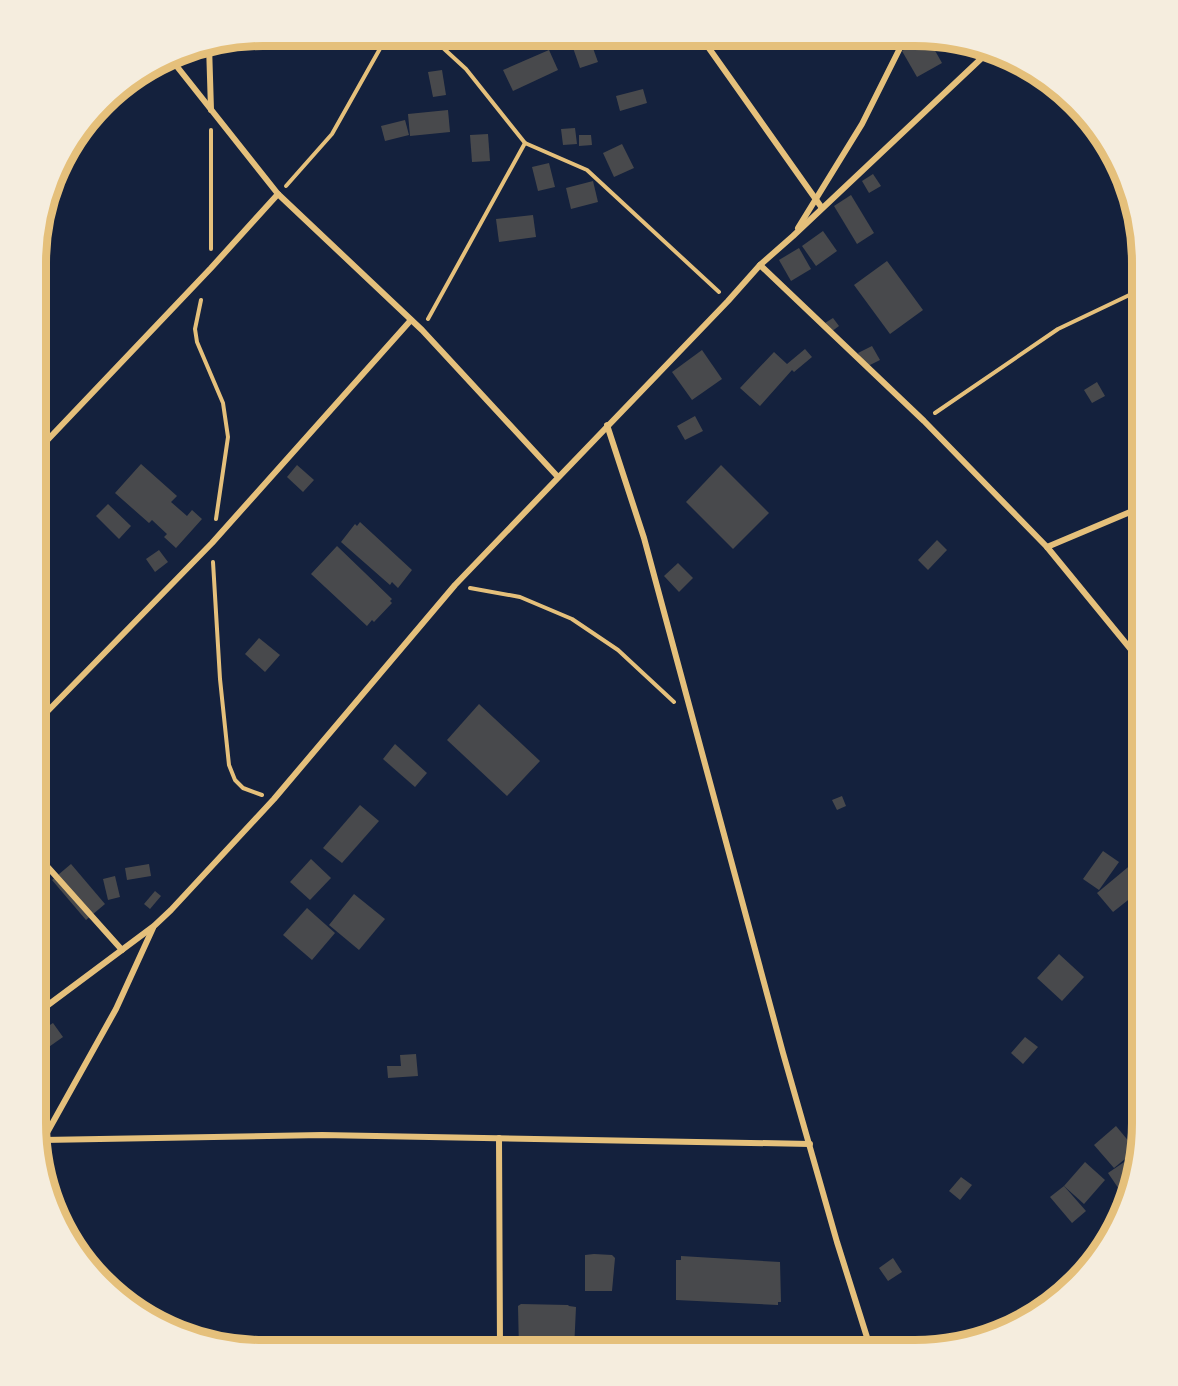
<svg xmlns="http://www.w3.org/2000/svg" width="1178" height="1386" viewBox="0 0 1178 1386" font-family="'Titillium Web',sans-serif">
	<style>
		.building { fill: #48494c }
		.lines { fill: none; stroke-linecap: round; stroke-linejoin: round }
		.path { stroke: #e5c07b; stroke-width: 4 }
		.minor { stroke: #e5c07b; stroke-width: 6 }
		.rim { fill: none; stroke: #e5c07b; stroke-width: 8 }
	</style>
	<rect width="100%" height="100%" fill="#14213d"/>
	<g class="building">
		<polygon points="589,37 598,62 580,68 571,42"/>
		<polygon points="629,37 654,37 633,47"/>
		<polygon points="926,38 928,38 942,63 917,77 902,51"/>
		<polygon points="549,50 558,70 513,91 503,70"/>
		<polygon points="442,70 446,95 433,97 428,72"/>
		<polygon points="643,89 647,103 620,111 616,96"/>
		<polygon points="448,110 450,132 410,136 408,114"/>
		<polygon points="405,120 409,135 385,141 381,126"/>
		<polygon points="575,128 577,144 563,145 561,129"/>
		<polygon points="488,134 490,161 472,162 470,135"/>
		<polygon points="579,135 591,135 592,145 579,146"/>
		<polygon points="622,144 634,168 614,177 603,153"/>
		<polygon points="549,163 555,187 538,191 532,167"/>
		<polygon points="873,174 881,186 869,193 862,181"/>
		<polygon points="593,181 598,202 571,209 566,188"/>
		<polygon points="851,195 874,233 857,244 834,206"/>
		<polygon points="533,215 536,237 499,242 496,219"/>
		<polygon points="823,231 837,251 816,266 802,246"/>
		<polygon points="799,248 811,269 791,281 779,260"/>
		<polygon points="887,261 923,310 890,334 854,285"/>
		<polygon points="833,318 839,326 831,332 825,323"/>
		<polygon points="872,346 880,360 866,367 858,353"/>
		<polygon points="805,349 812,357 794,372 792,370 760,406 740,388 774,352 787,364"/>
		<polygon points="702,350 722,379 692,400 672,372"/>
		<polygon points="1097,382 1105,396 1092,403 1084,390"/>
		<polygon points="695,416 703,431 685,440 677,426"/>
		<polygon points="141,464 177,496 171,502 187,516 192,510 202,519 176,548 164,537 167,534 152,520 149,523 115,493"/>
		<polygon points="297,465 314,480 303,492 287,477"/>
		<polygon points="721,465 769,513 733,549 686,502"/>
		<polygon points="108,504 131,526 119,539 96,516"/>
		<polygon points="360,522 412,570 398,588 392,582 390,585 341,542 355,524 357,526"/>
		<polygon points="937,540 947,550 928,570 918,560"/>
		<polygon points="337,546 392,599 390,601 392,603 374,622 372,620 367,626 311,574"/>
		<polygon points="159,550 168,562 155,572 146,559"/>
		<polygon points="678,563 693,578 679,592 664,576"/>
		<polygon points="259,638 280,655 265,672 245,654"/>
		<polygon points="479,704 540,761 507,796 447,740"/>
		<polygon points="395,744 427,773 415,787 383,759"/>
		<polygon points="842,796 846,806 837,810 832,800"/>
		<polygon points="360,805 379,821 342,863 323,848"/>
		<polygon points="1103,851 1119,862 1099,890 1083,879"/>
		<polygon points="311,859 331,878 310,900 290,882"/>
		<polygon points="1133,863 1142,873 1142,889 1113,912 1097,893"/>
		<polygon points="71,864 105,904 86,920 52,880"/>
		<polygon points="149,864 151,876 127,880 125,868"/>
		<polygon points="115,876 120,897 108,900 103,879"/>
		<polygon points="155,891 161,896 150,909 144,904"/>
		<polygon points="354,894 385,919 359,950 329,925"/>
		<polygon points="1142,897 1142,912 1134,905"/>
		<polygon points="307,908 335,933 312,960 283,935"/>
		<polygon points="1059,954 1084,977 1062,1001 1037,978"/>
		<polygon points="53,1023 63,1037 36,1056 36,1034"/>
		<polygon points="1025,1037 1038,1047 1023,1064 1011,1053"/>
		<polygon points="416,1054 418,1076 388,1078 387,1066 401,1066 400,1055"/>
		<polygon points="1116,1126 1136,1150 1114,1168 1094,1145"/>
		<polygon points="1136,1154 1126,1188 1121,1192 1108,1173"/>
		<polygon points="1085,1162 1105,1180 1084,1204 1064,1186"/>
		<polygon points="961,1177 972,1185 960,1200 949,1191"/>
		<polygon points="1064,1186 1086,1211 1072,1223 1050,1197"/>
		<polygon points="594,1254 612,1255 615,1258 612,1291 585,1291 585,1255"/>
		<polygon points="681,1256 780,1262 781,1302 778,1302 778,1305 676,1300 676,1260 681,1260"/>
		<polygon points="893,1258 902,1272 888,1281 879,1268"/>
		<polygon points="521,1304 568,1305 569,1306 576,1307 574,1350 519,1350 518,1306"/>
		<polygon points="394,1338 432,1342 431,1349 393,1349"/>
	</g>
	<g class="lines">
		<g class="path">
			<polyline points="430,36 466,69 525,143 587,170 719,292"/>
			<polyline points="286,186 332,134 386,38 388,36"/>
			<polyline points="211,249 211,130"/>
			<polyline points="201,300 195,329 197,342 223,403 228,437 216,519"/>
			<polyline points="428,319 525,143"/>
			<polyline points="935,413 1058,329 1142,289"/>
			<polyline points="213,562 220,679 229,765 235,780 243,788 262,795"/>
			<polyline points="470,588 520,597 572,619 618,650 674,702"/>
		</g>
		<g class="minor">
			<polyline points="701,37 822,208"/>
			<polyline points="209,45 211,110"/>
			<polyline points="171,59 278,194 422,330 558,477"/>
			<polyline points="798,228 862,124 905,38"/>
			<polyline points="760,265 924,421 1047,547 1142,663"/>
			<polyline points="607,425 644,538 783,1053 837,1242 871,1350"/>
			<polyline points="38,450 211,268 278,194"/>
			<polyline points="1047,547 1142,507"/>
			<polyline points="37,722 212,543 411,320"/>
			<polyline points="37,855 122,950"/>
			<polyline points="36,1014 154,926 171,910 274,799 455,585 728,301 760,265 793,236 986,54"/>
			<polyline points="499,1138 500,1350"/>
			<polyline points="43,1140 322,1135 810,1144"/>
			<polyline points="40,1152 43,1140 116,1009 153,928"/>
		</g>
	</g>
	<path d="M0 0H1178V1386H0ZM263 46H915A217 217 0 0 1 1132 263V1123A217 217 0 0 1 915 1340H263A217 217 0 0 1 46 1123V263A217 217 0 0 1 263 46Z" fill="#f5edde" fill-rule="evenodd"/>
	<path class="rim" d="M263 46H915A217 217 0 0 1 1132 263V1123A217 217 0 0 1 915 1340H263A217 217 0 0 1 46 1123V263A217 217 0 0 1 263 46Z"/>
</svg>
